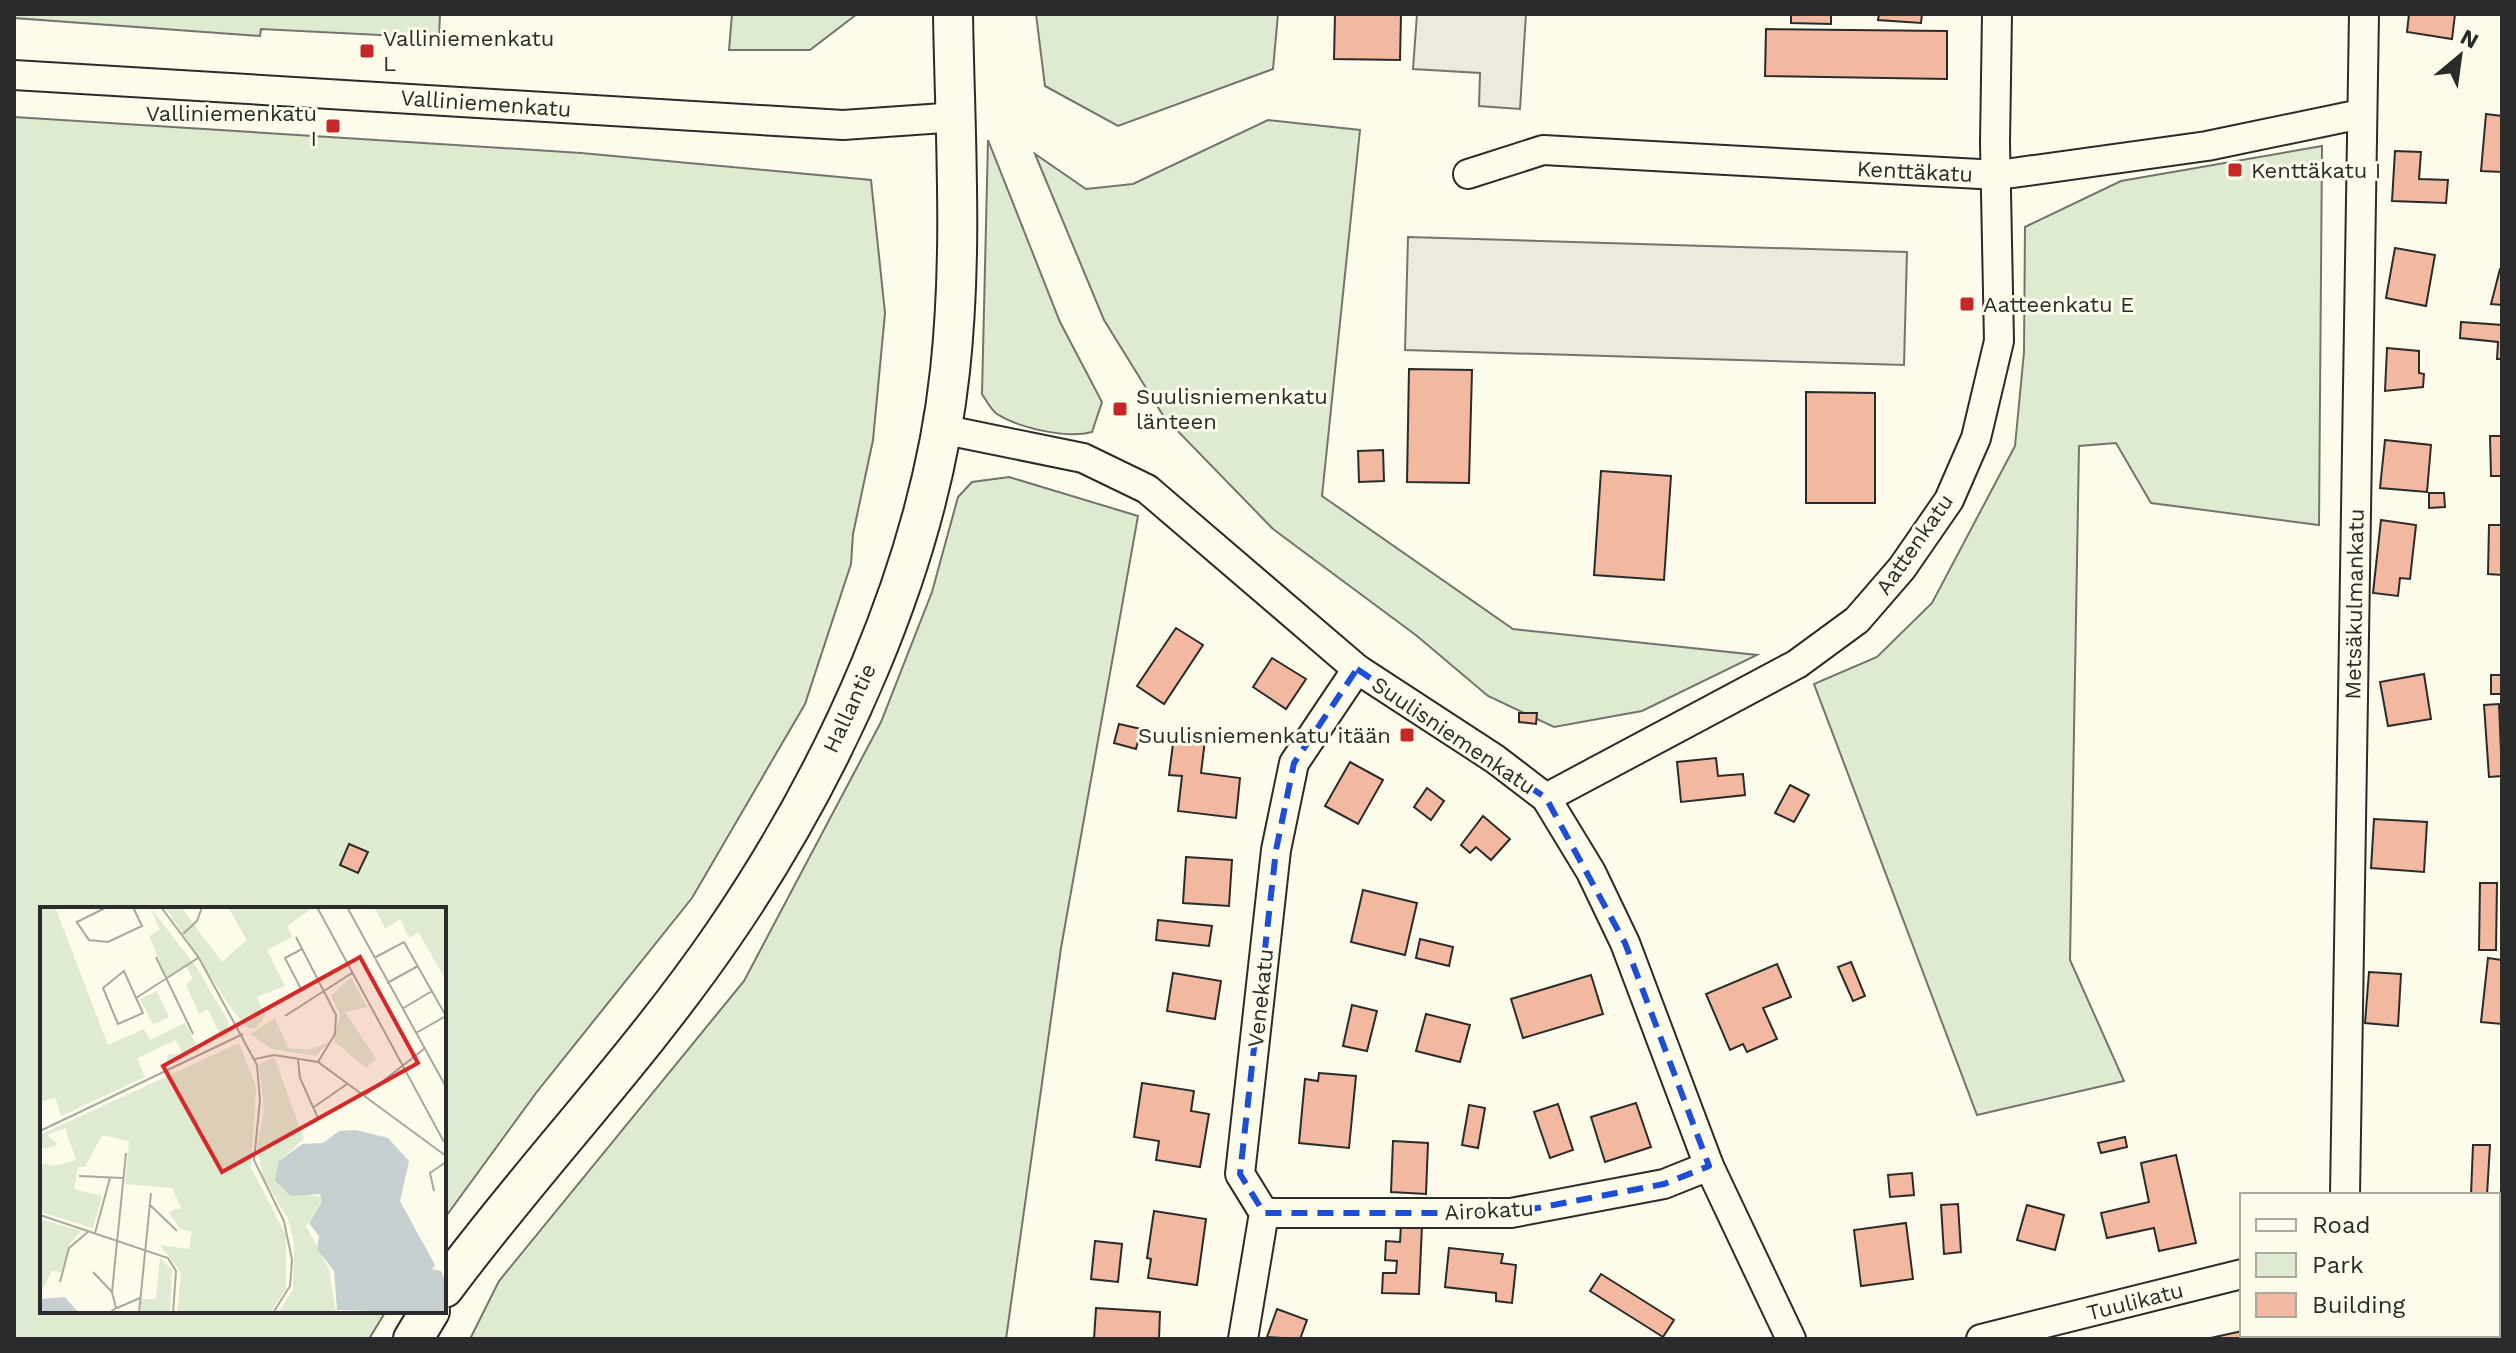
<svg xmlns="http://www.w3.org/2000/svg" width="2516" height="1353" viewBox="0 0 2516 1353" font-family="'Work Sans',sans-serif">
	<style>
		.green { fill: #deebd1; stroke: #74746e; stroke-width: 2 }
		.parking { fill: #eceadb; stroke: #74746e; stroke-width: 2 }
		.building { fill: #f2b8a0; stroke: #2b2b2b; stroke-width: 2 }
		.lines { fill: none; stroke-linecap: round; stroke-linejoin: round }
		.street-casing { stroke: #2b2b2b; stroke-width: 32 }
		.secondary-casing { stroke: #2b2b2b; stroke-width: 42 }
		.street { stroke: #fdfbea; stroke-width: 28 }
		.secondary { stroke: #fdfbea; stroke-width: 38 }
		.marked { fill: none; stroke: #1d4ed8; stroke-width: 6; stroke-dasharray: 16 10; stroke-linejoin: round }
		.poi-dot { fill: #c62828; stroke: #fdfbea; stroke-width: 3 }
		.labels { text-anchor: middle; stroke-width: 6; stroke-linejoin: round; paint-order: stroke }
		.poi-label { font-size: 22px; fill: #2b2b2b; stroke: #fdfbea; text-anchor: start }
		.street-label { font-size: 22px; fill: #2b2b2b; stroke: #fdfbea }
		.inset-road { fill: none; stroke: #a9a89e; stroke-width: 2 }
		.view { fill: #d62828; fill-opacity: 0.15; stroke: #d62828; stroke-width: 4 }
		.inset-edge { fill: none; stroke: #2b2b2b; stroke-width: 4 }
	</style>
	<rect width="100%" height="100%" fill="#fdfbea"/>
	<g class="green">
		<polygon points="14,14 440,14 439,38 261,29 260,36 14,18"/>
		<polygon points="732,14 857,14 810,50 729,50"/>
		<polygon points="1036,14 1278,14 1273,69 1118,126 1045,86"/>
		<polygon points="14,117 581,153 871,180 885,313 873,440 853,534 851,564 805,704 692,898 536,1093 444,1219 444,909 42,909 42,1311 386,1311 369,1339 14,1339"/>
		<polygon points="1268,120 1360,130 1322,496 1513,629 1757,655 1642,711 1554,727 1488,696 1417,636 1273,529 1164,417 1104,320 1035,154 1086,189 1133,184"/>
		<path d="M 988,140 L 1060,322 L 1102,402 L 1092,432 C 1067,439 1019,428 997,414 C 991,410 986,400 982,394 Z"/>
		<polygon points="2322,146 2319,525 2151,503 2116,443 2079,446 2070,960 2124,1081 1977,1115 1814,684 1877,657 1932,603 2015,446 2024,352 2025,227 2121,181"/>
		<polygon points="1009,477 1138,516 1061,948 1006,1339 470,1339 499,1281 744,981 881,722 932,592 958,497 972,482"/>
	</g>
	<g class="parking">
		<polygon points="1417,14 1526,14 1520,109 1479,106 1480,73 1413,69"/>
		<polygon points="1408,237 1907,252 1904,365 1405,350"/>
	</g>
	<g class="building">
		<polygon points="1335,14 1401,14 1400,60 1334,59"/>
		<polygon points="1791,14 1831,14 1831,24 1791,23"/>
		<polygon points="1879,14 1922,14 1921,23 1878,20"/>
		<polygon points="2409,14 2455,14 2452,39 2407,32"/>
		<polygon points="1766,29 1947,31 1947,79 1765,76"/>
		<polygon points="2486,114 2502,116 2502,172 2481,171"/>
		<polygon points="2395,151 2421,152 2419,179 2448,180 2446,203 2392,201"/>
		<polygon points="2395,248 2435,255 2426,306 2386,298"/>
		<polygon points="2500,269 2502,269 2502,305 2491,304"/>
		<polygon points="2461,322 2502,325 2502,359 2497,359 2498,342 2460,338"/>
		<polygon points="2387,348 2419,351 2419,373 2424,374 2423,387 2385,391"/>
		<polygon points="1409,369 1472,370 1469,483 1407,482"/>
		<polygon points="1806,392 1875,393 1875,503 1806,503"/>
		<polygon points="2490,436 2502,436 2502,476 2491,476"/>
		<polygon points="2385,440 2431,445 2427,492 2380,488"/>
		<polygon points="1383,450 1384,481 1359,482 1358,451"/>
		<polygon points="1601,471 1671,476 1664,580 1594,575"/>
		<polygon points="2429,493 2444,493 2445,507 2429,508"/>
		<polygon points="2381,520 2416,525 2410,579 2400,578 2398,596 2373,593"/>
		<polygon points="2489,525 2502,525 2502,575 2488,574"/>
		<polygon points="1176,628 1203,645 1164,704 1137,686"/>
		<polygon points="1272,658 1306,679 1286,709 1253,687"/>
		<polygon points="2424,674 2431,719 2388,726 2380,682"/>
		<rect x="2491" y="675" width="11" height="19"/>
		<polygon points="2499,704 2502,776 2489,777 2484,705"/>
		<polygon points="1519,713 1537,713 1536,724 1519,722"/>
		<polygon points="1119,724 1141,729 1136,749 1114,743"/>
		<polygon points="1174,736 1205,740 1201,773 1240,778 1236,818 1178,811 1182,776 1169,775"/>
		<polygon points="1716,758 1718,776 1743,774 1745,795 1681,802 1677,762"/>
		<polygon points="1350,762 1383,780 1358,824 1325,806"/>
		<polygon points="1790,785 1809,795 1794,822 1775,813"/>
		<polygon points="1427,788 1444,801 1431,820 1414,807"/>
		<polygon points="1483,816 1510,839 1491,860 1476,847 1470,853 1461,845"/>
		<polygon points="2374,819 2427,822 2424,872 2371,868"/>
		<polygon points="349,844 368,852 358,873 340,865"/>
		<polygon points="1186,857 1232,860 1229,906 1183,903"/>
		<polygon points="2480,883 2497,883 2496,950 2479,950"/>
		<polygon points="1363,890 1417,903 1405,955 1351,942"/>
		<polygon points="1158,920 1212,926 1209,946 1156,940"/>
		<polygon points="1420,939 1453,947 1449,966 1416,958"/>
		<polygon points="2488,958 2502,960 2502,1024 2481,1022"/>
		<polygon points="1851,962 1865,996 1853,1001 1838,967"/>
		<polygon points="1777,964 1791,997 1763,1008 1777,1039 1747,1052 1743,1044 1730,1050 1706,994"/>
		<polygon points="2369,972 2401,974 2398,1026 2365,1023"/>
		<polygon points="1173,973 1221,981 1215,1019 1167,1011"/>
		<polygon points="1591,975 1603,1014 1523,1038 1511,999"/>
		<polygon points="1352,1005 1377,1011 1367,1051 1343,1046"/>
		<polygon points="1426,1014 1470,1025 1460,1062 1416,1051"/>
		<polygon points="1319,1073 1356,1076 1349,1148 1299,1143 1305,1079 1318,1081"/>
		<polygon points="1142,1083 1194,1091 1191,1111 1209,1114 1200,1167 1156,1160 1159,1141 1134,1137"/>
		<polygon points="1636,1103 1651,1147 1605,1162 1591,1117"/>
		<polygon points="1558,1104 1573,1150 1550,1158 1534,1112"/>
		<polygon points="1469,1105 1485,1108 1478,1148 1462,1145"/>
		<polygon points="2125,1137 2127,1147 2101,1153 2098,1143"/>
		<polygon points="1393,1141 1428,1143 1426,1194 1391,1192"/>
		<polygon points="2473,1145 2490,1145 2487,1195 2471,1195"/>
		<polygon points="2176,1155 2196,1243 2159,1251 2154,1228 2107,1238 2101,1213 2149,1202 2141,1163"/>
		<polygon points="1912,1173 1914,1195 1890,1197 1888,1175"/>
		<polygon points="2501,1189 2502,1189 2502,1240 2498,1240"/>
		<polygon points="1958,1204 1961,1252 1944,1254 1941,1205"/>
		<polygon points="2027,1205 2064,1215 2055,1250 2017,1240"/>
		<polygon points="1154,1211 1206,1219 1197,1285 1148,1278 1151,1259 1147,1258"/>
		<polygon points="1906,1223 1913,1279 1861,1286 1854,1230"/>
		<polygon points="1401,1224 1422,1225 1419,1294 1382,1293 1383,1273 1396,1273 1397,1261 1385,1260 1386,1241 1400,1242"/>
		<polygon points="1095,1241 1122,1244 1118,1282 1091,1279"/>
		<polygon points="1449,1248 1503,1254 1501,1263 1516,1265 1512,1303 1496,1301 1496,1293 1445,1287"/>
		<polygon points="1601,1274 1674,1320 1663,1337 1590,1291"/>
		<polygon points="1096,1308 1160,1312 1159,1339 1094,1339"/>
		<polygon points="1277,1309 1307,1320 1300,1339 1267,1337"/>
		<polygon points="2242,1331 2242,1335 2278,1335 2279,1339 2206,1339"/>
	</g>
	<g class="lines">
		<defs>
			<g id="street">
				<polyline points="14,75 843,125 958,117"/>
				<polyline points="1468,174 1543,150 1998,175 2207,146 2361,114"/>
				<polyline points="941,429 1083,458 1147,489 1357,669 1495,759 1546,798 1591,872 1625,943 1709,1166 1791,1339"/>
				<polyline points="1546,798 1797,664 1857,620 1902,568 1949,500 1976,438 1999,341 1995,143 1997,14"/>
				<polyline points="2345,1195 2364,14"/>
				<polyline points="1264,1213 1511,1213 1664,1184 1709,1166"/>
				<polyline points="2498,1246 2502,1246"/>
				<polyline points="1243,1339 1264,1213 1240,1174 1276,850 1294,763 1357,669"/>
				<polyline points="1981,1339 2242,1274"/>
				<polyline points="2343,1339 2343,1335"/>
			</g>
			<g id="secondary">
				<path d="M 444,1288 C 533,1168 638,1059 723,935 C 834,773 929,567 950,371 C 963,251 955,133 953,14"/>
				<polyline points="413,1339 430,1311"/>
			</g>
		</defs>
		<use href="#street" class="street-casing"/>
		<use href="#secondary" class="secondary-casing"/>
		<use href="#street" class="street"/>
		<use href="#secondary" class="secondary"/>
	</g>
	<path class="marked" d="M 1357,669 L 1546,798 L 1625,943 L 1709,1166 L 1664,1184 L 1511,1213 L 1264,1213 L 1240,1174 L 1276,850 L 1294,763 Z"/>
	<g class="poi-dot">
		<rect x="359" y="43" width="16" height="16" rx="4"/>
		<rect x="325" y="118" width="16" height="16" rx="4"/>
		<rect x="2227" y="162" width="16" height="16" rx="4"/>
		<rect x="1959" y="296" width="16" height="16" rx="4"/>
		<rect x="1112" y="401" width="16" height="16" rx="4"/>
		<rect x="1399" y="727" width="16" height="16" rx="4"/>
	</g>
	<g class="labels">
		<g class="poi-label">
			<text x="383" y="46">Valliniemenkatu<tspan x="383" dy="25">L</tspan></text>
			<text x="317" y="121" text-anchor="end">Valliniemenkatu<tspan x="317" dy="25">I</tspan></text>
			<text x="2251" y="178">Kenttäkatu I</text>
			<text x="1983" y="312">Aatteenkatu E</text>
			<text x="1136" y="404">Suulisniemenkatu<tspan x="1136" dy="25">länteen</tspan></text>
			<text x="1391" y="743" text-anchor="end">Suulisniemenkatu itään</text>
		</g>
		<g class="street-label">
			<text transform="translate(486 103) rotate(4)" y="8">Valliniemenkatu</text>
			<text transform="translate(1915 171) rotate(3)" y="8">Kenttäkatu</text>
			<text transform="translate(1914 544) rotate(-55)" y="8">Aattenkatu</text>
			<text transform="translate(2354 604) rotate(-89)" y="8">Metsäkulmankatu</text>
			<text transform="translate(849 708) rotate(-65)" y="8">Hallantie</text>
			<text transform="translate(1454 735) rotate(34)" y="8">Suulisniemenkatu</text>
			<text transform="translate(1260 998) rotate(-84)" y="8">Venekatu</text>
			<text transform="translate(1489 1210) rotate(-3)" y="8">Airokatu</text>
			<text transform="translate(2135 1301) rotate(-14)" y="8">Tuulikatu</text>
		</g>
	</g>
	<g transform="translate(40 907)">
		<rect width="406" height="406" fill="#fdfbea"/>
		<path d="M 0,0 L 15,0 L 68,138 L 104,122 L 110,133 L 145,116 L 159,143 L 125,160 L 128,148 L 142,146 L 136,133 L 97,151 L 105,170 L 21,209 L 15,190 L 1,195 ZM 110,0 L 157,61 L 188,114 L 188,128 L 182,132 L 168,102 L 159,107 L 146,78 L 153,71 L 146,59 L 127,71 L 109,29 L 120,23 ZM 125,0 L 141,0 L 182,55 L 207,33 L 188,0 L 274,0 L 247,19 L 252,30 L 227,43 L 245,79 L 217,90 L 225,110 L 216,121 L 208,121 L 193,104 ZM 334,0 L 406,0 L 406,73 L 378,25 L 369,31 L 360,12 L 345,22 ZM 311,70 L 327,100 L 305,105 L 336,152 L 326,161 L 294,134 L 300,107 L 291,89 ZM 117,84 L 129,110 L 113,118 L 100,92 ZM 235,111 L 248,141 L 269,143 L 289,135 L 276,149 L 232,142 L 210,127 ZM 199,136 L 216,180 L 211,260 L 246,328 L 246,382 L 230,406 L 137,406 L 141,366 L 120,338 L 149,342 L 152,325 L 140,322 L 129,305 L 141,301 L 132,281 L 85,277 L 89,234 L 62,228 L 45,260 L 38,260 L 34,282 L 62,289 L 53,321 L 0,305 L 0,256 L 14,259 L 36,253 L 25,221 L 7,228 L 18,237 L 12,240 L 0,242 L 0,228 ZM 234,150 L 264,232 L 239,254 L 257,287 L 284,290 L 266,319 L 289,362 L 296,406 L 238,406 L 253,382 L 254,336 L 248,312 L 223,270 L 217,238 L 224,204 L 219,157 ZM 0,312 L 41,324 L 30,337 L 21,365 L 12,364 L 0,388 ZM 120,351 L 132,363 L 130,406 L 100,406 L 101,392 L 116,392 Z" fill="#deebd1"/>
		<path d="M 316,223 L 348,231 L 369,254 L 360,294 L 395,358 L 392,362 L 401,364 L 406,375 L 406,406 L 297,403 L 294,364 L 277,342 L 279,329 L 269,316 L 282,294 L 280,287 L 251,289 L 235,274 L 239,254 L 262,237 L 283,236 L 299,224 ZM 25,390 L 39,406 L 0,406 L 0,392 Z" fill="#c7d0d0"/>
		<path class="inset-road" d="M 121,0 L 159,51 L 217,158 L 220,193 L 214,253 L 244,314 L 252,353 L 250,379 L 233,406M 277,0 L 404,235M 307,0 L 406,180M 36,14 L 49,33 L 68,35 L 102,19 L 93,0M 37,15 L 67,0M 143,27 L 157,14 L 162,0M 256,30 L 296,108 L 295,127 L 278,155M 262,42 L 245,51 L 261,82 L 279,72M 116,50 L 153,127M 334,51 L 364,35 L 406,109M 347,76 L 378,59M 96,91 L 84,64 L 63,81 L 78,117 L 103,106 L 96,91 L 158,51M 362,102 L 392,84M 245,109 L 312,66M 376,126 L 406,109M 215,152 L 234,148 L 278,155 L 406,249M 258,153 L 260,171 L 278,211M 324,189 L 384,142M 274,200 L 307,177M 0,224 L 203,127M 39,269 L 83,271M 394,284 L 390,266 L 406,255M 110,298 L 137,324M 0,308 L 128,351 L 136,364 L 133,406M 55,326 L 70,271M 53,365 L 72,385M 20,375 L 29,341 L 49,324M 77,401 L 100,391M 69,406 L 76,401 L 72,385 L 86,246M 99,406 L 111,286"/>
		<path class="view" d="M 320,50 L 378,156 L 182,265 L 123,159 Z"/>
		<rect width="406" height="406" class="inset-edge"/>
	</g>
	<rect width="2516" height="1353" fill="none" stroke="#2b2b2b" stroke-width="32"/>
	<rect x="2240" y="1193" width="260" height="144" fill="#fdfbea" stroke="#a9a89e" stroke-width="2"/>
	<rect x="2256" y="1219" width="40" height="12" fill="#fdfbea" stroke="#a9a89e" stroke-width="2"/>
	<text x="2312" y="1233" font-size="24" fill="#2b2b2b">Road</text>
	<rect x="2256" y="1253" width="40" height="24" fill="#deebd1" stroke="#a9a89e" stroke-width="2"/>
	<text x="2312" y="1273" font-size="24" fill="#2b2b2b">Park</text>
	<rect x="2256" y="1293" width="40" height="24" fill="#f2b8a0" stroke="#a9a89e" stroke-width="2"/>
	<text x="2312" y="1313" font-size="24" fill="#2b2b2b">Building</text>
	<g transform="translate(2460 56) rotate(29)" stroke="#fdfbea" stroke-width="6" paint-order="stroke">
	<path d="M0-6L14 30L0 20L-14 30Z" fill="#2b2b2b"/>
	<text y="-12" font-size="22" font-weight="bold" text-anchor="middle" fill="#2b2b2b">N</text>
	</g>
</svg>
